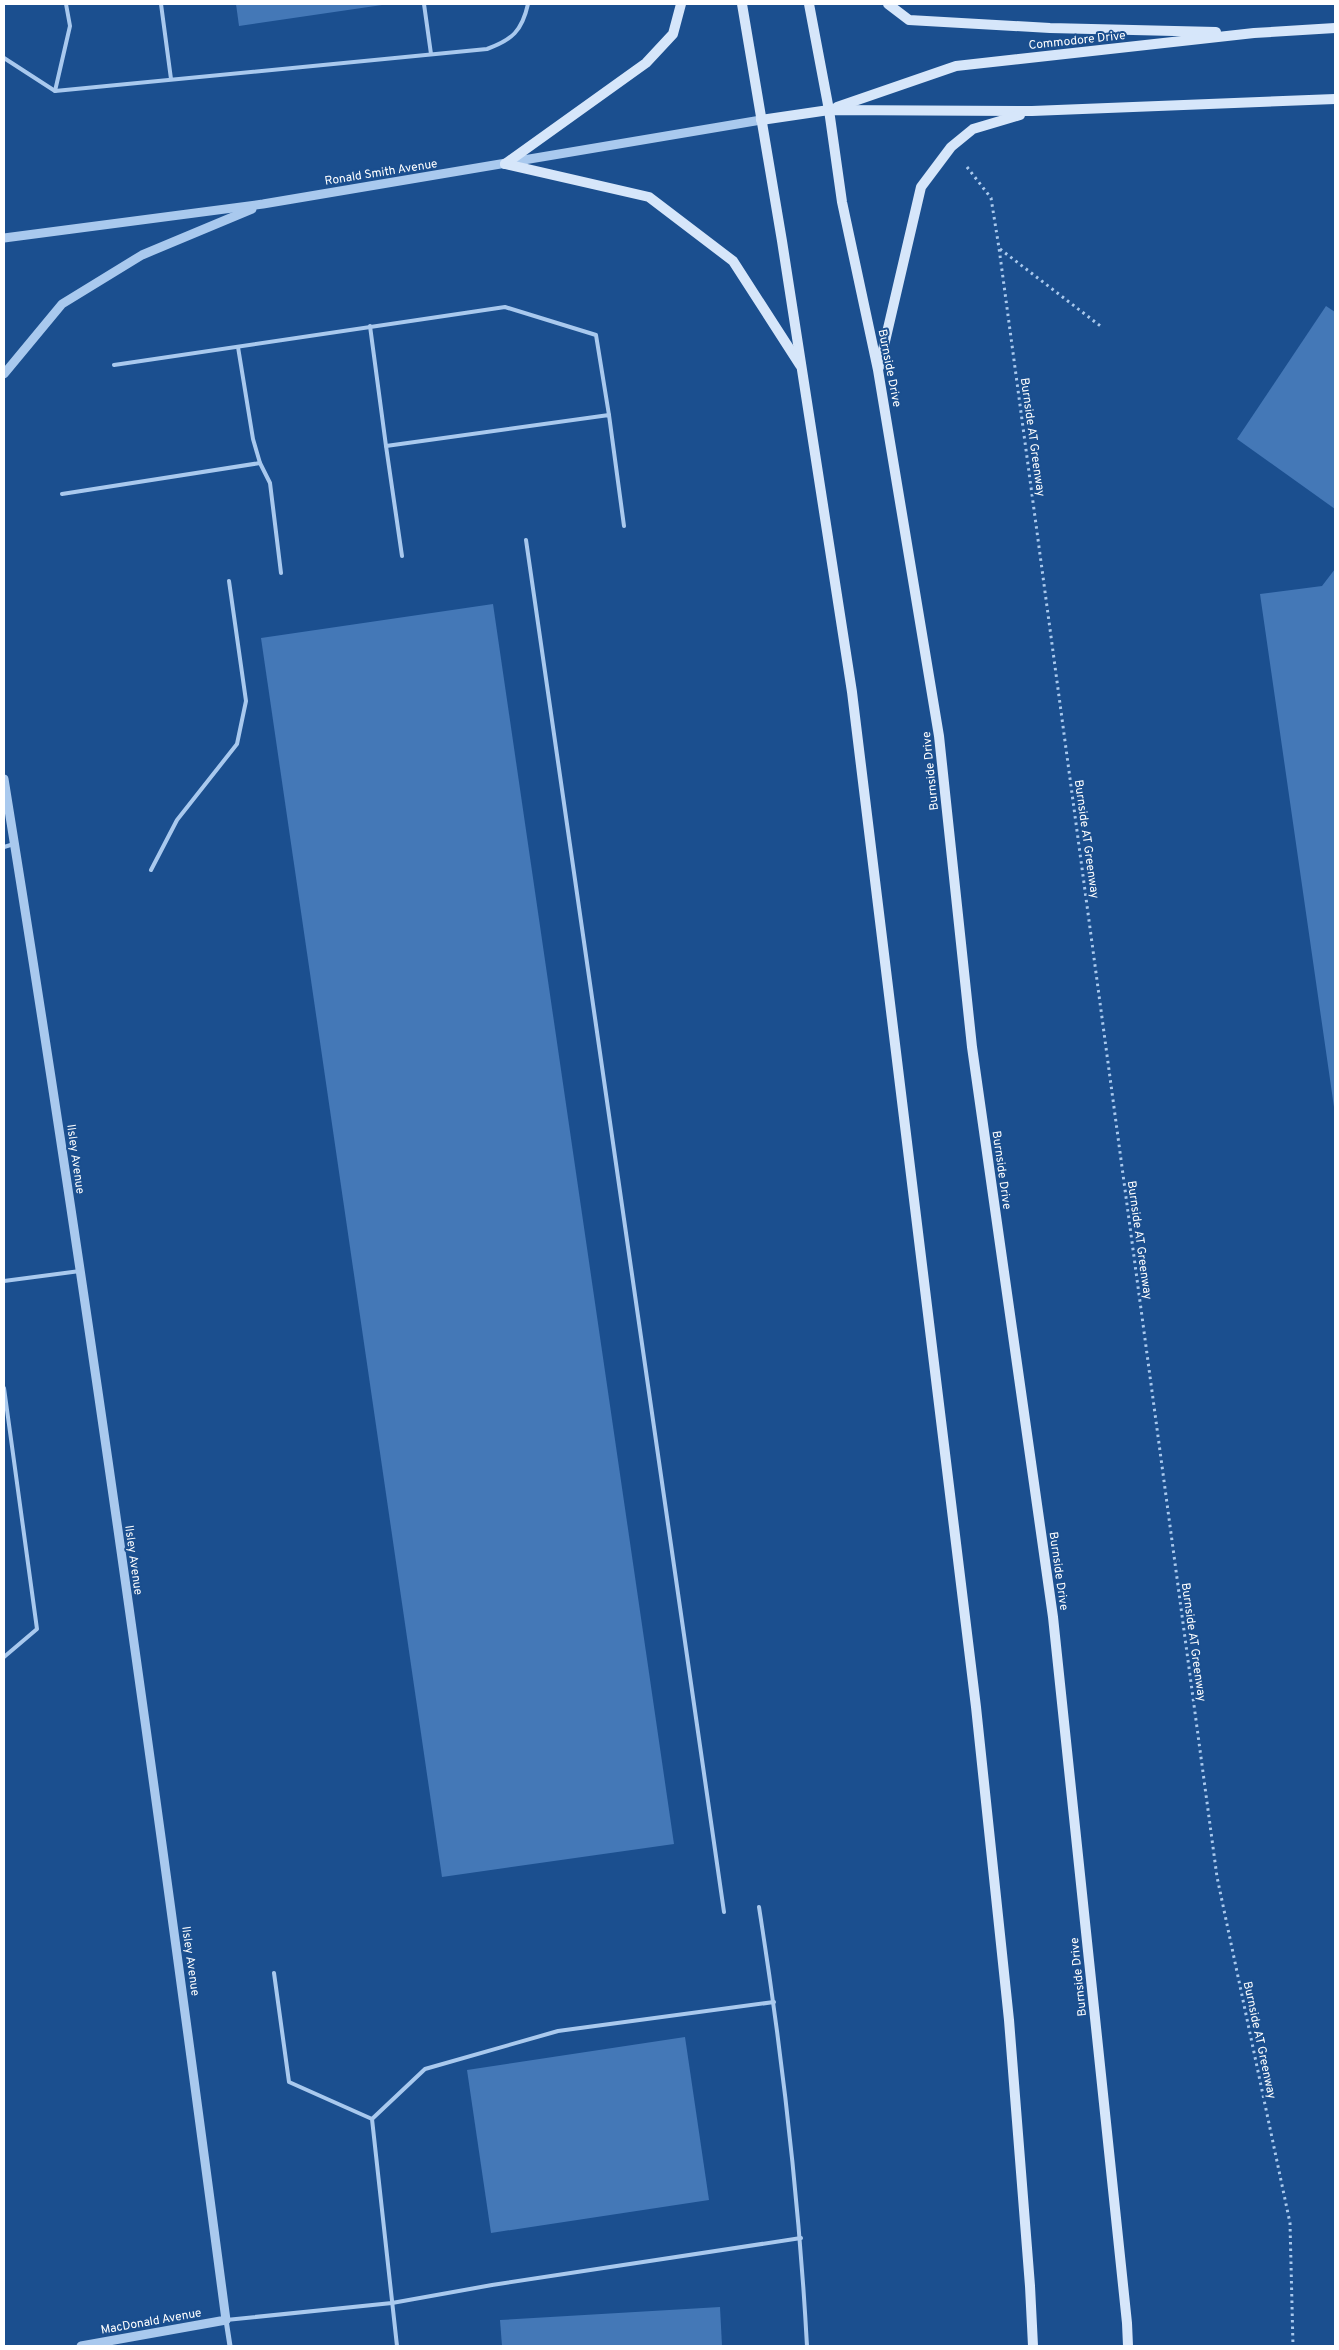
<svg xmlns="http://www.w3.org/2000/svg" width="1339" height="2350" viewBox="0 0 1339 2350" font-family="Overpass,sans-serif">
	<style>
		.building { fill: #4478b7 }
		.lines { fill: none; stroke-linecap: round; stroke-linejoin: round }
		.path { stroke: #a9c9ee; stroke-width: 3; stroke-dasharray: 2.5 4; stroke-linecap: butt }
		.service { stroke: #a9c9ee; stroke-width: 4 }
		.minor { stroke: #a9c9ee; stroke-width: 5 }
		.tertiary { stroke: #a9c9ee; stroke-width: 9 }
		.secondary { stroke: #d6e6fa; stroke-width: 10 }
		.labels { text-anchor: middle; stroke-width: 4; stroke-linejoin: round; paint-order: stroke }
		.street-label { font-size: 12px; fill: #fff; stroke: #1b4f8f }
	</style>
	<rect width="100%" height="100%" fill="#1b4f8f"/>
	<g class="building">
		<polygon points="236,4 382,4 382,5 239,26"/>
		<polygon points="1326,306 1335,312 1335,509 1237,439"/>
		<polygon points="1335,569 1335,1107 1334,1107 1260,594 1322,586"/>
		<polygon points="493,604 674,1844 442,1877 261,638"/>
		<polygon points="685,2037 709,2200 491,2233 467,2070"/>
		<polygon points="720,2307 722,2346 502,2346 500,2320"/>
	</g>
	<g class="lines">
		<g class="path">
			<polyline points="967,167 991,198 999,248 1217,1877 1290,2223 1293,2346"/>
			<polyline points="1000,249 1103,328"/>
		</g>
		<g class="service">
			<polyline points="161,4 171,79"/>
			<polyline points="424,4 431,54"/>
			<path d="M 4,58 L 55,91 L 487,49 C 512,40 522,31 528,4"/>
			<polyline points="55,91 70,26 66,4"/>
			<polyline points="370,326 386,446"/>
			<polyline points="238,347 253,439 260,463 270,483 281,573"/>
			<polyline points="114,365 505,307 596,335 609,415"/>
			<polyline points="62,494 260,463"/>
			<polyline points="526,540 724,1912"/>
			<polyline points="402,556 386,446 609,415 624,526"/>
			<polyline points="4,847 14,844"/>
			<polyline points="151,870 177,820 237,744 246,701 229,581"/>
			<polyline points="4,1281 80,1271"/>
			<polyline points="4,1388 37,1629 4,1657"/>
			<path d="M 759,1907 C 782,2053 799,2199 807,2346"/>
			<polyline points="274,1973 289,2082 372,2119 397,2346"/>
			<polyline points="372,2119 425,2069 558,2031 774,2002"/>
			<polyline points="226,2320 392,2303 492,2285 801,2238"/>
		</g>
		<polyline class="minor" points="226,2320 230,2346"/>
		<g class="tertiary">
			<polyline points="4,238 263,204 761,120"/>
			<polyline points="4,374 62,304 142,255 252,209"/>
			<path d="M 4,779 C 87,1291 158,1805 226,2320 L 81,2346"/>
		</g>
		<g class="secondary">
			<polyline points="742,4 782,241 852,692 976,1707 1009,2020 1030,2286 1033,2346"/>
			<polyline points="809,4 829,110 842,202 878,370 939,736 972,1047 1053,1617 1127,2323 1128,2346"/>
			<polyline points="888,4 909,20 1050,28 1216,32"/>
			<polyline points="837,107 956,66 1254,33 1335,28"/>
			<polyline points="761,120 829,110 1032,111 1335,99"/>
			<polyline points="505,164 649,197 733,261 800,365"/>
			<polyline points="505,164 646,63 673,34 681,4"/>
			<polyline points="879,367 921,187 951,147 973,129 1020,115"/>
		</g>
	</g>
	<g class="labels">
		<g class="street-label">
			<text transform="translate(1077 40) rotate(-6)" y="4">Commodore Drive</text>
			<text transform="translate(381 172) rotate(-9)" y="4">Ronald Smith Avenue</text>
			<text transform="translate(890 368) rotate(79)" y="4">Burnside Drive</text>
			<text transform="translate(1033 437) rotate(82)" y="4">Burnside AT Greenway</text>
			<text transform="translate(930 771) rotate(-96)" y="4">Burnside Drive</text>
			<text transform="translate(1087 839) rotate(82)" y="4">Burnside AT Greenway</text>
			<text transform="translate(76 1159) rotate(82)" y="4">Ilsley Avenue</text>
			<text transform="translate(1002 1170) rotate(82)" y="4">Burnside Drive</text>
			<text transform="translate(1140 1240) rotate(82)" y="4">Burnside AT Greenway</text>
			<text transform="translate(134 1560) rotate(82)" y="4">Ilsley Avenue</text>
			<text transform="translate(1059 1571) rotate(82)" y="4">Burnside Drive</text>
			<text transform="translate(1194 1642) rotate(82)" y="4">Burnside AT Greenway</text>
			<text transform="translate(191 1961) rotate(82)" y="4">Ilsley Avenue</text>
			<text transform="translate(1078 1977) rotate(-96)" y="4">Burnside Drive</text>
			<text transform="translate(1260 2040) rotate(78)" y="4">Burnside AT Greenway</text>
			<text transform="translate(151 2321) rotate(-10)" y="4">MacDonald Avenue</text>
		</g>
	</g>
	<rect width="1339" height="2350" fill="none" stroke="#ffffff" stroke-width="10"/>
</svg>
